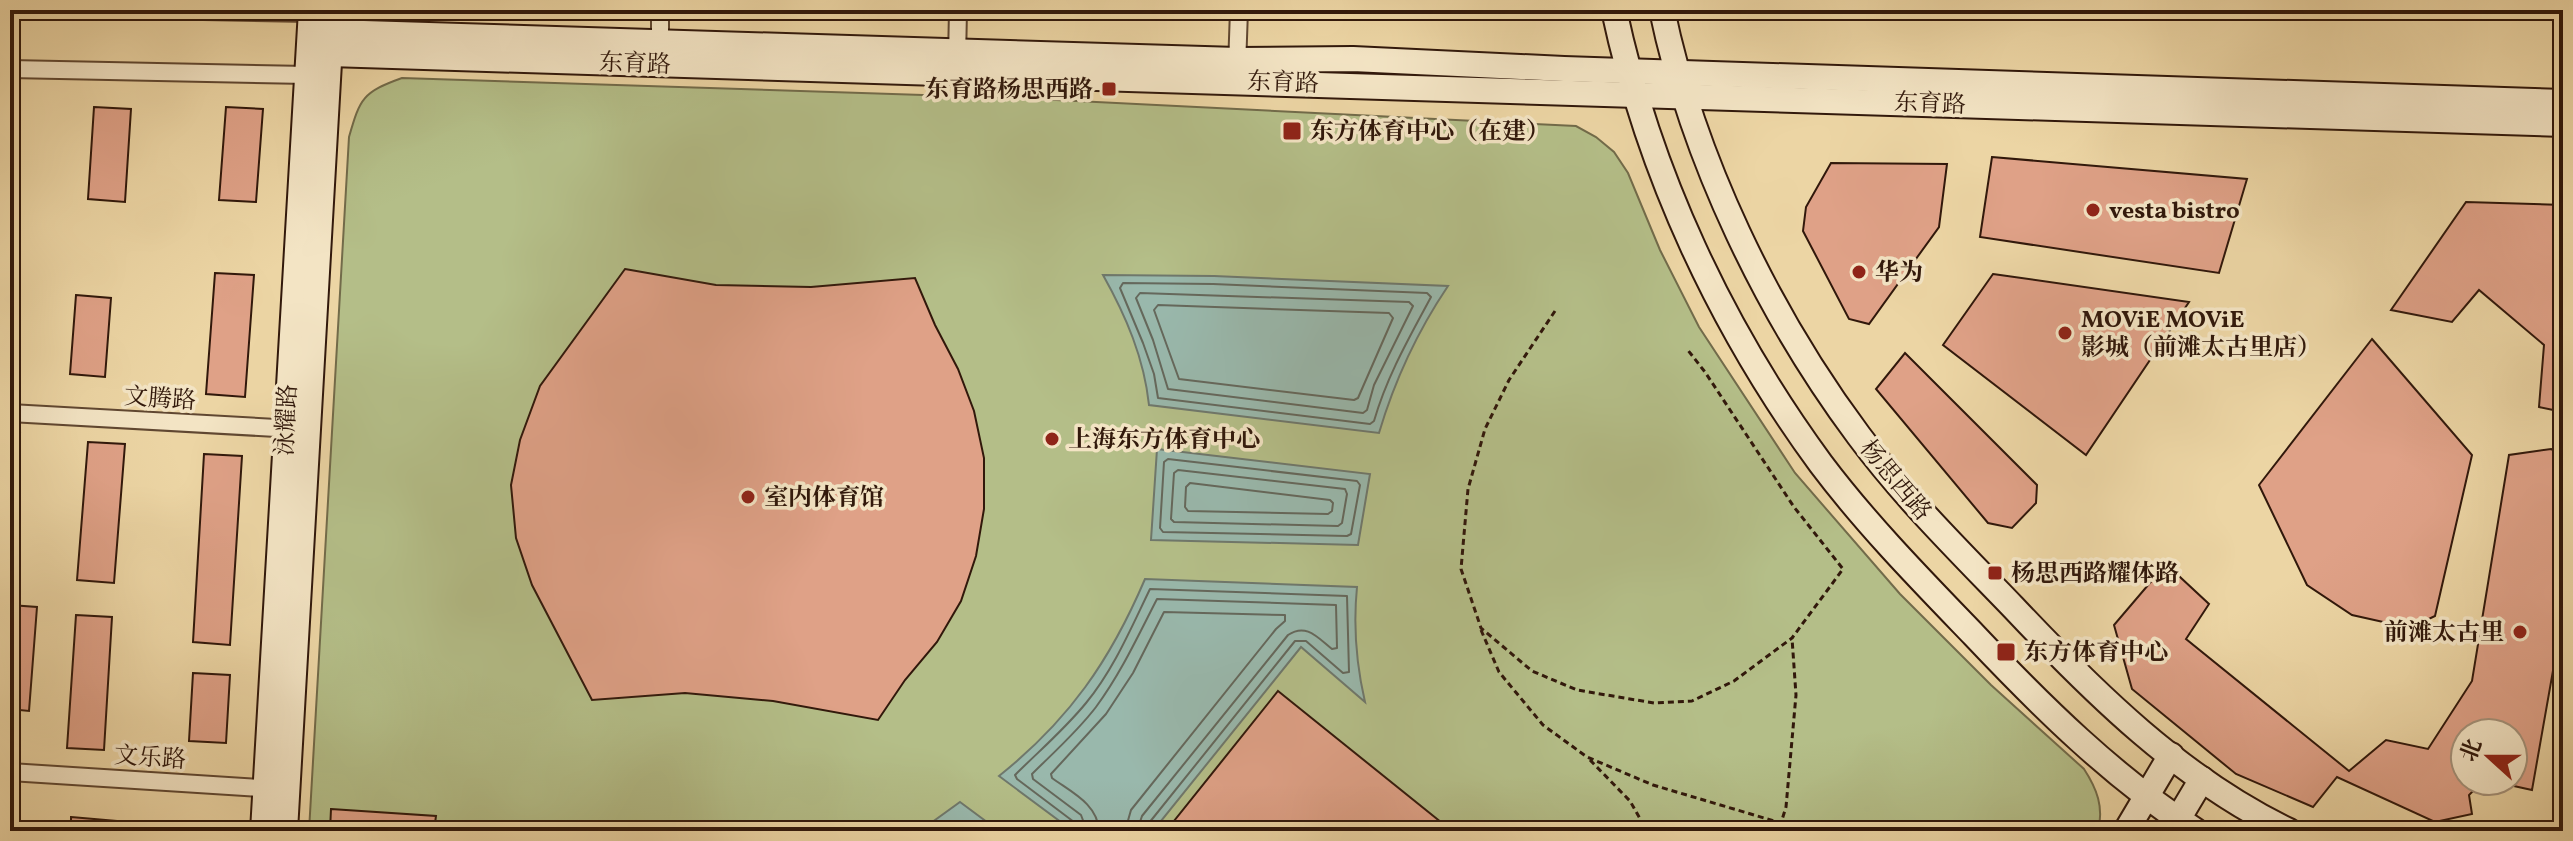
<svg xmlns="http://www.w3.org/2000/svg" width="2573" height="841" viewBox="0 0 2573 841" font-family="Vollkorn,'Noto Serif SC',serif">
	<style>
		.green { fill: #b4be88; stroke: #726b4a; stroke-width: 2 }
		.water { fill: #99b8ac; stroke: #6f786c; stroke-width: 2 }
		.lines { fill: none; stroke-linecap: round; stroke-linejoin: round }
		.shore { stroke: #65685c; stroke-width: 2 }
		.building { fill: #dfa187; stroke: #31180b; stroke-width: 2 }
		.street-casing { stroke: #604731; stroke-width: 20 }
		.secondary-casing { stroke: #31180b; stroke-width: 28 }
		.path { stroke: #31180b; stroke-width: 3; stroke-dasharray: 6 4; stroke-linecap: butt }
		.street { stroke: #f3e4c4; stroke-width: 16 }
		.secondary { stroke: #f3e4c4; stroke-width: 24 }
		.poi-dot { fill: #8f2418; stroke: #f3e4c4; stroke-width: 3 }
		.labels { text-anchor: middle; stroke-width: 7; stroke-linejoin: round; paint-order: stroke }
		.street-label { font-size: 24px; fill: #31180b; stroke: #f3e4c4 }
		.poi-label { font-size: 24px; font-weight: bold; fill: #31180b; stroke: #f3e4c4; text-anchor: start }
	</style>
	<rect width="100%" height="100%" fill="#ecd5a4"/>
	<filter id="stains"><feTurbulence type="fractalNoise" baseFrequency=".0025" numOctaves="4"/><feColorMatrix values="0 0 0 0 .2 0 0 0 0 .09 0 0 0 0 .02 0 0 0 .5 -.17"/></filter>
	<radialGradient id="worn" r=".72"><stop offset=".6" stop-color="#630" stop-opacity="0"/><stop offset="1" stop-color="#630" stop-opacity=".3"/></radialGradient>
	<path class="green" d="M 402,78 L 1015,98 L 1576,126 L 1596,137 L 1614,152 L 1628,173 L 1660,250 L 1699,327 L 1795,473 L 1900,594 L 1991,685 L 2084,769 C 2097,789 2104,807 2098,831 L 309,831 L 349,137 C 360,98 363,92 402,78 Z"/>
	<g class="water">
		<path d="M 1103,275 L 1214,276 L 1448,286 C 1417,332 1395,379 1379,433 L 1149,405 C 1144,358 1126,316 1103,275 Z"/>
		<polygon points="1157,449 1370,474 1358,545 1151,540"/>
		<path d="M 1145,579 L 1357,587 C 1353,627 1356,663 1365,702 L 1301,647 L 1153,831 L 1073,831 L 999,776 C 1069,720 1110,661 1145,579 Z"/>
		<polygon points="960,802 999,831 921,831 924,828"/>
	</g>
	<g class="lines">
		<g class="shore">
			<path d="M 1123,283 L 1213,284 L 1427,293 L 1431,297 C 1409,338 1387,376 1374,421 L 1370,424 L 1158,398 L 1154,374 L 1143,343 L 1120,288 Z"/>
			<polygon points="1140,293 1409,302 1413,306 1374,385 1367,410 1363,413 1168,389 1153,340 1136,298"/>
			<polygon points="1158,305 1389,313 1393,318 1358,398 1354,400 1179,379 1154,310"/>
			<polygon points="1168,459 1357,481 1360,485 1351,534 1347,536 1163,532 1160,528 1164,462"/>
			<polygon points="1178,470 1345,489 1347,494 1342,523 1338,526 1174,522 1171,519 1174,473"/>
			<polygon points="1190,483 1330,500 1333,503 1332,511 1328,514 1188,511 1185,507 1186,487"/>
			<path d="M 1077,831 L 1074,822 L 1017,779 L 1015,775 C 1039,751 1064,730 1086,703 C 1114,669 1131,628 1150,589 L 1347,596 L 1349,672 L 1343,673 L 1306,641 L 1295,641 L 1149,823 L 1147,831"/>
			<path d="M 1087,831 L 1081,815 L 1033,779 L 1032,774 C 1053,753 1077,732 1096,707 C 1121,673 1138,636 1157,599 L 1336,605 L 1337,648 L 1332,649 C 1317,637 1306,623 1288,635 L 1142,816 L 1137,831"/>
			<path d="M 1099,831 C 1098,804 1071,792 1052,778 L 1051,774 L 1106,714 L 1133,673 L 1164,612 L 1285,615 L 1285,621 L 1276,629 L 1131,810 L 1125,831"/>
		</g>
	</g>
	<g class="building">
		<polygon points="94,107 131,109 125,202 88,199"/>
		<polygon points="226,107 263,109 256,202 219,200"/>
		<polygon points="1992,157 2247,179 2219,273 1980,237"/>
		<polygon points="1831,163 1947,164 1939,227 1869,324 1849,319 1803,231 1806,207"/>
		<polygon points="2466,202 2563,205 2563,412 2539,407 2544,345 2479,290 2452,322 2391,310"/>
		<polygon points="625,269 716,285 811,287 915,278 935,325 958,369 974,411 984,458 984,509 976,556 961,601 937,642 905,680 878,720 773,701 685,693 592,700 532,585 516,538 511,485 520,440 540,386"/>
		<polygon points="215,273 254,275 245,397 206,394"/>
		<polygon points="1993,274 2189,302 2086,455 1943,345"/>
		<polygon points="76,295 111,298 105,377 70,374"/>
		<polygon points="2372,339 2472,455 2435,616 2410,628 2352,615 2307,585 2259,485"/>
		<polygon points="1905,353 2037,485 2036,503 2012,528 1988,523 1876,389"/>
		<polygon points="10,432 20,433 10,560"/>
		<polygon points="88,442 125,444 114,583 77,580"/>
		<polygon points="2551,449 2563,455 2563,614 2532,790 2491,781 2513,781 2513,733 2465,733 2465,781 2483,781 2469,795 2472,814 2435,822 2337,777 2313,807 2236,774 2132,689 2114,625 2166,564 2209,604 2186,639 2349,771 2386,740 2428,749 2472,681 2509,455"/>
		<polygon points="204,454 242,456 230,645 193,642"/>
		<polygon points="10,605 37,607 29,711 10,709"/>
		<polygon points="76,615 112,617 104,750 67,748"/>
		<polygon points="193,673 230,675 226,743 189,741"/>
		<polygon points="1278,691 1452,831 1166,831"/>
		<polygon points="331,809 436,816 434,831 330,831"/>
		<polygon points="71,817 197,828 197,831 71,831"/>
	</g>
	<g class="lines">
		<defs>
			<g id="street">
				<polyline points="150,10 310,13"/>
				<polyline points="660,50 660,10"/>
				<polyline points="957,59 958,10"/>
				<polyline points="1237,67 1239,10"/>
				<polyline points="10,69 307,75"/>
				<polyline points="10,413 294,429"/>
				<polyline points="10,772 276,789"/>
			</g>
			<g id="secondary">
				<path d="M 1614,10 C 1649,174 1722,329 1821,464 C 1867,525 1921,580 1974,635 C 2042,707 2113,777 2196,831"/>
				<path d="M 1662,10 C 1693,159 1768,314 1859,436 C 1905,498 1960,552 2013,607 C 2094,693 2182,780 2289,831"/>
				<polyline points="310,13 331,32 1237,60 1353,59 1564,69 2563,102"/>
				<polyline points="307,75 330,54 2563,124"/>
				<polyline points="263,831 311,10"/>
				<polyline points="285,831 332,10"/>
				<polyline points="2126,831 2171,755"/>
				<polyline points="2171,831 2202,779"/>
			</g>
		</defs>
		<use href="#street" class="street-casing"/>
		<use href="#secondary" class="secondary-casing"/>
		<g class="path">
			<polyline points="1555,311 1509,380 1485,429 1468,489 1461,569 1481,628 1532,671 1577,690 1654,703 1692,701 1734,681 1792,638 1843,569 1794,507 1705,372 1687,349"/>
			<polyline points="1481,630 1499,672 1543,725 1587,757 1653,785 1781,823 1786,807 1796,695 1792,638"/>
			<polyline points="1590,760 1630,801 1647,831"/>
			<polyline points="1781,823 1828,831"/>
			<polyline points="2057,828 2058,831"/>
		</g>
		<use href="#street" class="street"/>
		<use href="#secondary" class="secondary"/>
	</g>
	<g class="poi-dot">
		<rect x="1101" y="81" width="16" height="16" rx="4"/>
		<rect x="1282" y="121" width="20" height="20" rx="4"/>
		<circle cx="2093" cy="210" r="8"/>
		<circle cx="1859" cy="272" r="8"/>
		<circle cx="2065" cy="333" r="8"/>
		<circle cx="1052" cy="439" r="8"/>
		<circle cx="748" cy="497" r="8"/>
		<rect x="1987" y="565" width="16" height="16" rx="4"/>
		<circle cx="2520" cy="632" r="8"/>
		<rect x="1996" y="642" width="20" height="20" rx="4"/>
	</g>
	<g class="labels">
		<g class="street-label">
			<text transform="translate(635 63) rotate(2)" y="8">东育路</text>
			<text transform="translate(1283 82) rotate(2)" y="8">东育路</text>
			<text transform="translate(1930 103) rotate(2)" y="8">东育路</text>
			<text transform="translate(160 398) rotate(4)" y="8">文腾路</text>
			<text transform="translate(286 420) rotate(-87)" y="8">泳耀路</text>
			<text transform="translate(1896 480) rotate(50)" y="8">杨思西路</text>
			<text transform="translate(150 757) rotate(4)" y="8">文乐路</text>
		</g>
		<g class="poi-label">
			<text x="1093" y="97" text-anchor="end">东育路杨思西路</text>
			<text x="1310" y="139">东方体育中心（在建）</text>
			<text x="2109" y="218">vesta bistro</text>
			<text x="1875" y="280">华为</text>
			<text x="2081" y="327">MOViE MOViE<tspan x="2081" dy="28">影城（前滩太古里店）</tspan></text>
			<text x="1068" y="447">上海东方体育中心</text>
			<text x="764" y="505">室内体育馆</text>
			<text x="2011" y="581">杨思西路耀体路</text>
			<text x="2504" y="640" text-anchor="end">前滩太古里</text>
			<text x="2024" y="660">东方体育中心</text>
		</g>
	</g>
	<rect width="2573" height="841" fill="none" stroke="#ecd5a4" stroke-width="40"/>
	<rect x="12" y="12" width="2549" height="817" fill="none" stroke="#31180b" stroke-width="4"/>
	<rect x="20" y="20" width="2533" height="801" fill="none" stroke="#31180b" stroke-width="2"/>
	<g transform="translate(2489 757) rotate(291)"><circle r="38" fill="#f3e4c4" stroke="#a5927a" stroke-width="2"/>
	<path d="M0-6L14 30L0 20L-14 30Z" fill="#8f2418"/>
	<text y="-12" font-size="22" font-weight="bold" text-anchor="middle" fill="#31180b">北</text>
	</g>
	<rect width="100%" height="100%" filter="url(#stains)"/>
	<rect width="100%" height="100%" fill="url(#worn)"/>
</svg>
